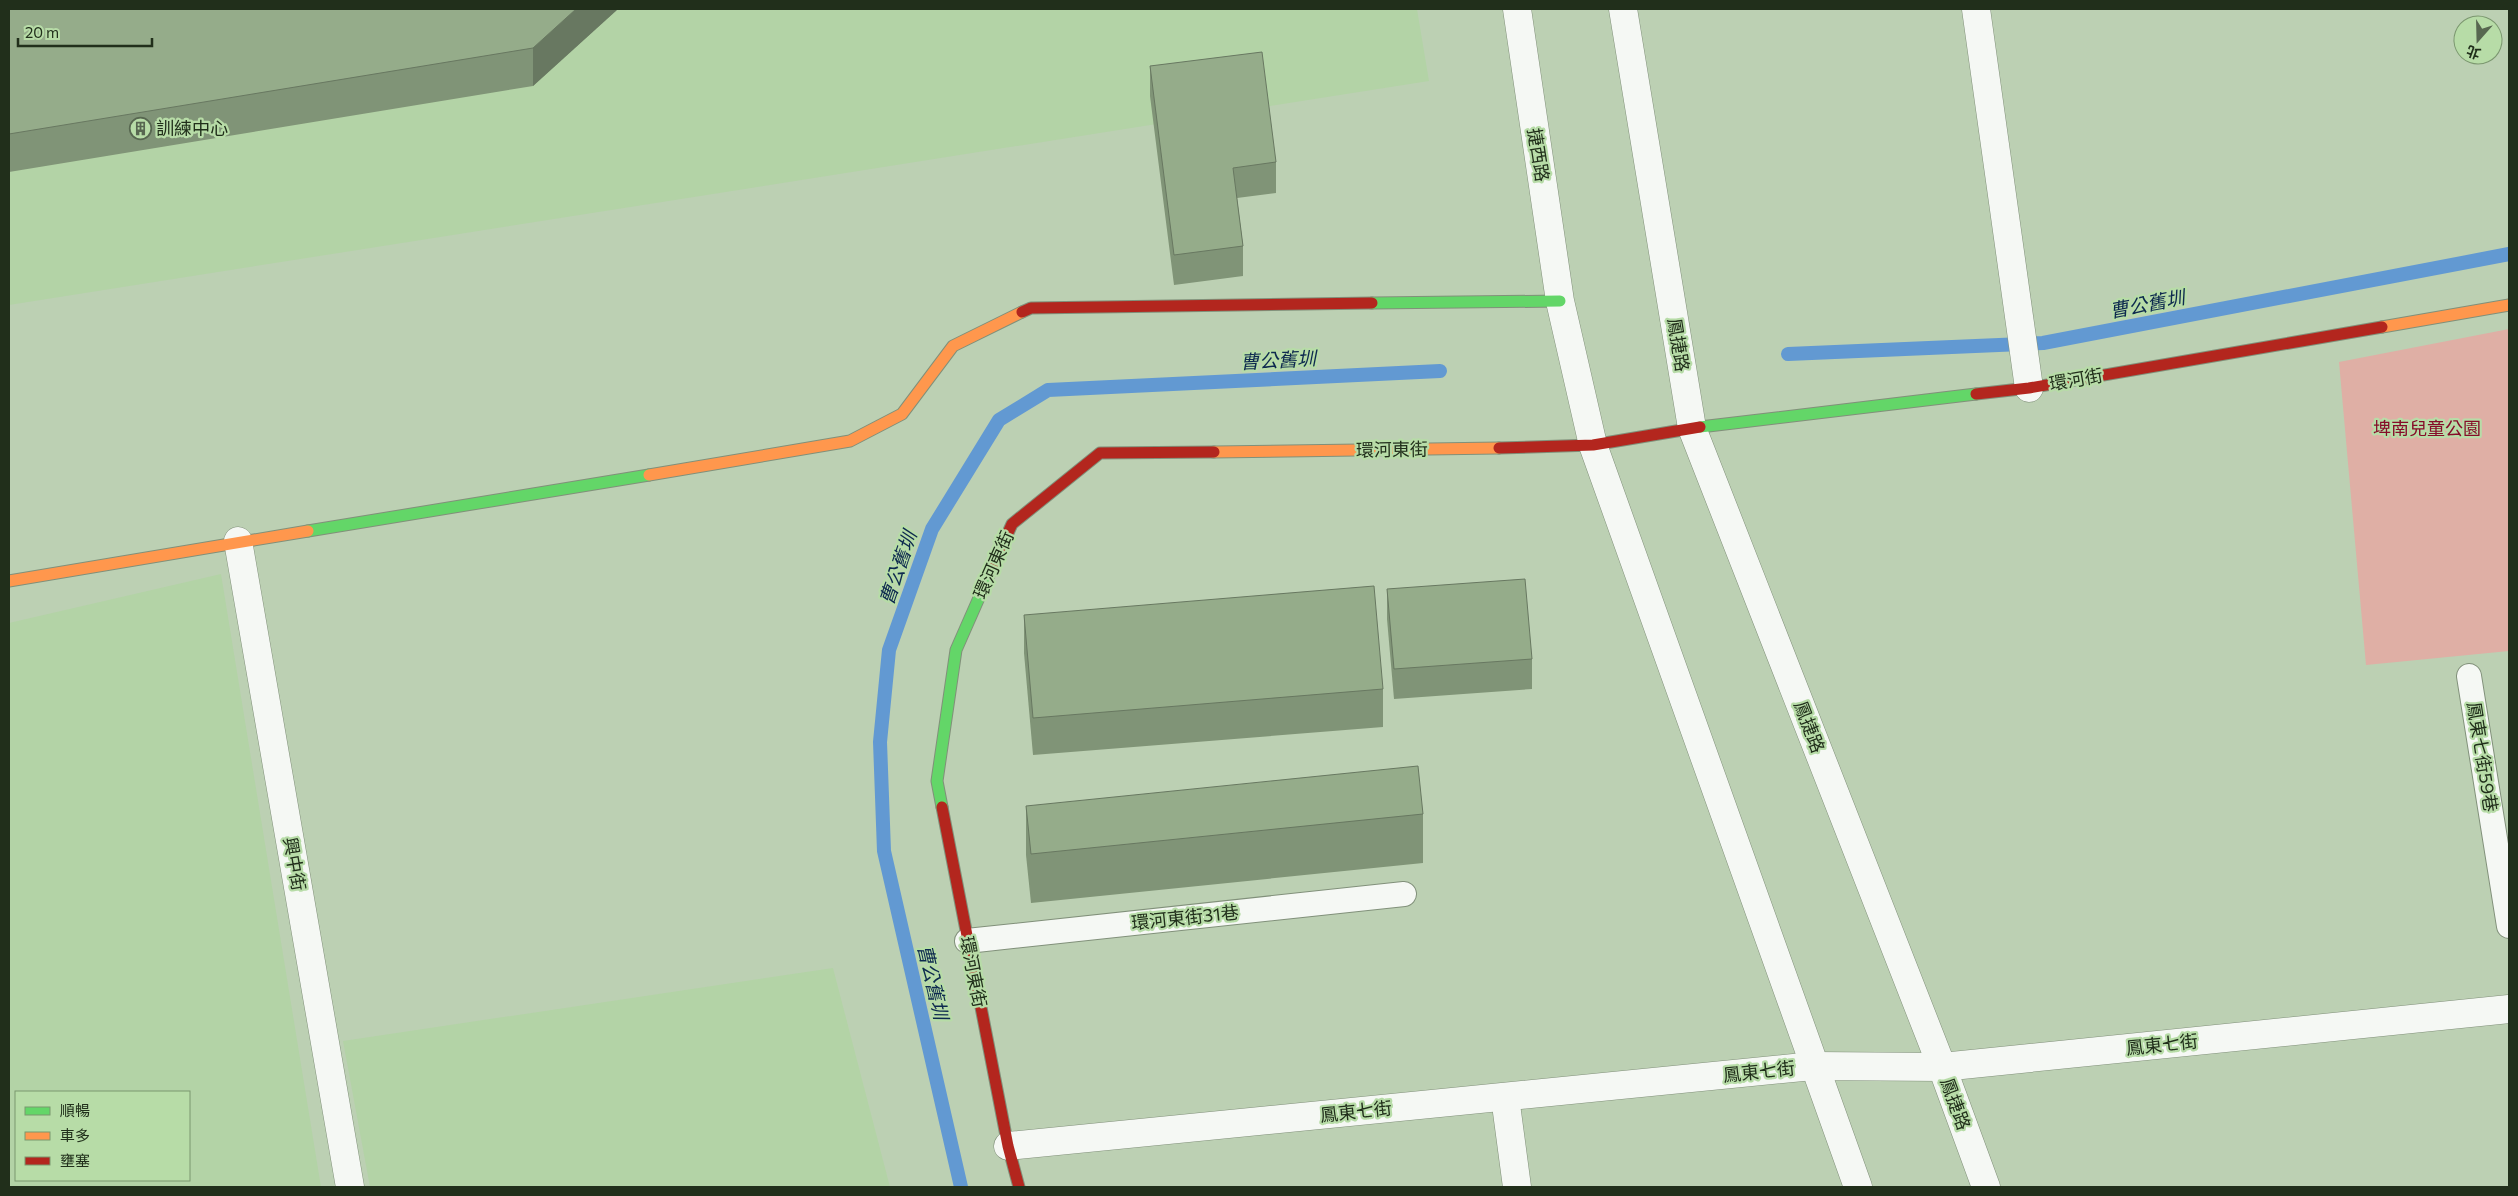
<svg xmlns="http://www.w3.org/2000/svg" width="2518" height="1196" viewBox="0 0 2518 1196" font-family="Commissioner,'Noto Sans TC',sans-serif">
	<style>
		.built { fill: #b3d3a6; fill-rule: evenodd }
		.green { fill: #dfafa5 }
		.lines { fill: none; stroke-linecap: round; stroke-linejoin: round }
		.stream { stroke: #6299d2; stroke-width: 14 }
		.lane-casing { stroke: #81907a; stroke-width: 26 }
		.street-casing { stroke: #81907a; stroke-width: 29 }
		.fast-casing { stroke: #81907a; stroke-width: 13 }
		.slow-casing { stroke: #81907a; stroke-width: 13 }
		.jam-casing { stroke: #81907a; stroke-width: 13 }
		.lane { stroke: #f5f8f4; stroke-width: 24 }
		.street { stroke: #f5f8f4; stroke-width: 28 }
		.fast { stroke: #63d668; stroke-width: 11 }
		.slow { stroke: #ff974d; stroke-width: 11 }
		.jam { stroke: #b3261e; stroke-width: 11 }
		.wall { fill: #809477 }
		.shaded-wall { fill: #687861 }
		.building { fill: #95ac8a; stroke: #687861 }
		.labels { text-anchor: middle; stroke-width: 4.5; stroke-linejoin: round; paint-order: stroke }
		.poi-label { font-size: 18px; fill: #212f1b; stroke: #b7dca7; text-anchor: start }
		.street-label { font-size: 18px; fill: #212f1b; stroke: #b7dca7 }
		.park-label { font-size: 18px; fill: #860c29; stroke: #b7dca7 }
		.water-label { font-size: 19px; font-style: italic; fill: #0d294e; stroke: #b7dca7 }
	</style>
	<rect width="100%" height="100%" fill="#bcd0b3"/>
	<g class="built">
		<polygon points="9,9 1417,9 1429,81 9,305"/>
		<path d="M 221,574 L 321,1187 L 9,1187 L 9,623 ZM 16,1092 L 189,1092 L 189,1180 L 16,1180 Z"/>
		<polygon points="833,968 890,1187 370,1187 343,1041"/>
	</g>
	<polygon class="green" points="2509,329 2509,651 2366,665 2339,362"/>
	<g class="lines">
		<g class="stream">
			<polyline points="1788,354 2043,343 2509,254"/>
			<polyline points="961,1187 884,851 880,742 889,650 932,529 999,420 1048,390 1440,371"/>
		</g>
		<defs>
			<g id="lane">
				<polyline points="2469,676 2509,926"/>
				<polyline points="967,941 1404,894"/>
			</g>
			<g id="street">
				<polyline points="1517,9 1560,301 1593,445 1858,1187"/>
				<polyline points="1623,9 1692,428 1942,1067 1986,1187"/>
				<polyline points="1976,9 2029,388"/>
				<polyline points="238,541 350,1187"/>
				<polyline points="1505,1097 1517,1187"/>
				<polyline points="1008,1146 1813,1066 1942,1067 2509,1009"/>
			</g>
			<g id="fast">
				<polyline points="1372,303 1560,301"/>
				<polyline points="1700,427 1976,394"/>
				<polyline points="308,531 649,475"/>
				<polyline points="942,807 937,781 956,650 993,566"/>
			</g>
			<g id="slow">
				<polyline points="2382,327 2509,305"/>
				<polyline points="1214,452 1499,448"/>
				<polyline points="649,475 850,441 902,414 953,346 1022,312"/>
				<polyline points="9,581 308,531"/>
			</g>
			<g id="jam">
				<polyline points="1022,312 1031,308 1372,303"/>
				<polyline points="1976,394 2029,388 2382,327"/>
				<polyline points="1499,448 1593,445 1700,427"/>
				<polyline points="993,566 1012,524 1100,453 1214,452"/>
				<polyline points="942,807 1008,1146 1019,1187"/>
			</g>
		</defs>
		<use href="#lane" class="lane-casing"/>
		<use href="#street" class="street-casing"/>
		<use href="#fast" class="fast-casing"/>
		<use href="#slow" class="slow-casing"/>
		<use href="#jam" class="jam-casing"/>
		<use href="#lane" class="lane"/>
		<use href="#street" class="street"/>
		<use href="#fast" class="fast"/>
		<use href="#slow" class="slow"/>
		<use href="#jam" class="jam"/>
	</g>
	<g class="wall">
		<polygon points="9,9 618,9 533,86 9,172"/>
		<polygon points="1150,66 1276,162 1276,193 1237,198 1243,246 1243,276 1174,285 1150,96"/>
		<polygon points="1387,589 1532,659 1532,689 1394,699 1387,619"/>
		<polygon points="1024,615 1383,689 1383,727 1033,755 1024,653"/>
		<polygon points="1026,806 1423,814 1423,863 1031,903 1026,855"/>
	</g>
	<polygon class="shaded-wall" points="576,9 618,9 533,86 533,48"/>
	<g class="building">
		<polygon points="9,9 576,9 533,48 9,134"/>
		<polygon points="1262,52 1276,162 1233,168 1243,246 1174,255 1150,66"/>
		<polygon points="1525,579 1532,659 1394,669 1387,589"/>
		<polygon points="1374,586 1383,689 1033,718 1024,615"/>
		<polygon points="1418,766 1423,814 1031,854 1026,806"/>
	</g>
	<defs>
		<symbol id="building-ring" viewBox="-11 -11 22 22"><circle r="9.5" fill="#b7dca7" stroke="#576750" stroke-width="1.5"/><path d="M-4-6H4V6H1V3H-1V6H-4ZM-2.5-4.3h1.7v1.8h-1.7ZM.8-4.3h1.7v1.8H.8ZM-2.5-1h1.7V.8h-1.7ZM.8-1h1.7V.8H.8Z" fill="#576750"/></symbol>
	</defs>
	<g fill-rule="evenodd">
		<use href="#building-ring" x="128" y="116" width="25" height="25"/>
	</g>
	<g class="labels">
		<g class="poi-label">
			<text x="156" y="135">訓練中心</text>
		</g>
		<g class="street-label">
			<text transform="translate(1538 155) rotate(81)" y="6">捷西路</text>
			<text transform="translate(1678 345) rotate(81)" y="6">鳳捷路</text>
			<text transform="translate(2076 380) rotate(-10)" y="6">環河街</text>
			<text transform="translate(1392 450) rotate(-1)" y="6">環河東街</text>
			<text transform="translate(994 565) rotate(-66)" y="6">環河東街</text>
			<text transform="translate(1809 727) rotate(69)" y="6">鳳捷路</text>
			<text transform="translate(2482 757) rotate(81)" y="6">鳳東七街59巷</text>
			<text transform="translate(294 864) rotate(80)" y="6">興中街</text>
			<text transform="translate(1185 918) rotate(-6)" y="6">環河東街31巷</text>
			<text transform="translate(973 972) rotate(79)" y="6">環河東街</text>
			<text transform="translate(2162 1045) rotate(-6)" y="6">鳳東七街</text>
			<text transform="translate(1759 1072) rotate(-6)" y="6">鳳東七街</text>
			<text transform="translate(1955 1104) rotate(70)" y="6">鳳捷路</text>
			<text transform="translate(1356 1112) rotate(-6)" y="6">鳳東七街</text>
		</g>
		<g class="park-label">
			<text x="2427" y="435">埤南兒童公園</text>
		</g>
		<g class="water-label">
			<text transform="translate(2147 304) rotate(-11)" y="7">曹公舊圳</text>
			<text transform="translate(1278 360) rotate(-3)" y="7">曹公舊圳</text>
			<text transform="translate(898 568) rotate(-71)" y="7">曹公舊圳</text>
			<text transform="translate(933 982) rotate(77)" y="7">曹公舊圳</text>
		</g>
	</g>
	<rect width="2518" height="1196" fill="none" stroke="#212f1b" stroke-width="20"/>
	<rect x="15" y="1091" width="175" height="90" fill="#b7dca7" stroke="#7b976f"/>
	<rect x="25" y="1107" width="25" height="8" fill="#63d668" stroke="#7b976f"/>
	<text x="60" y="1116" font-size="15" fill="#212f1b">順暢</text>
	<rect x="25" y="1132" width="25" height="8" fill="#ff974d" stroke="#7b976f"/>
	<text x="60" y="1141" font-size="15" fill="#212f1b">車多</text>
	<rect x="25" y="1157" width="25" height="8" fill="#b3261e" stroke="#7b976f"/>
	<text x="60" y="1166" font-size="15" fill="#212f1b">壅塞</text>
	<g transform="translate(2478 40) rotate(200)"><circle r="24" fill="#b7dca7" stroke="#7b976f"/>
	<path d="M0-4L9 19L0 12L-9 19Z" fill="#576750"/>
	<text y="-8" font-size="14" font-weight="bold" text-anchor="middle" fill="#212f1b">北</text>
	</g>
	<path d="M18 38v8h134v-8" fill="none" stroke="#212f1b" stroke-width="2.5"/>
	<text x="25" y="38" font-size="15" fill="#212f1b" stroke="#b7dca7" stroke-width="4" paint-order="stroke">20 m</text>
</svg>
